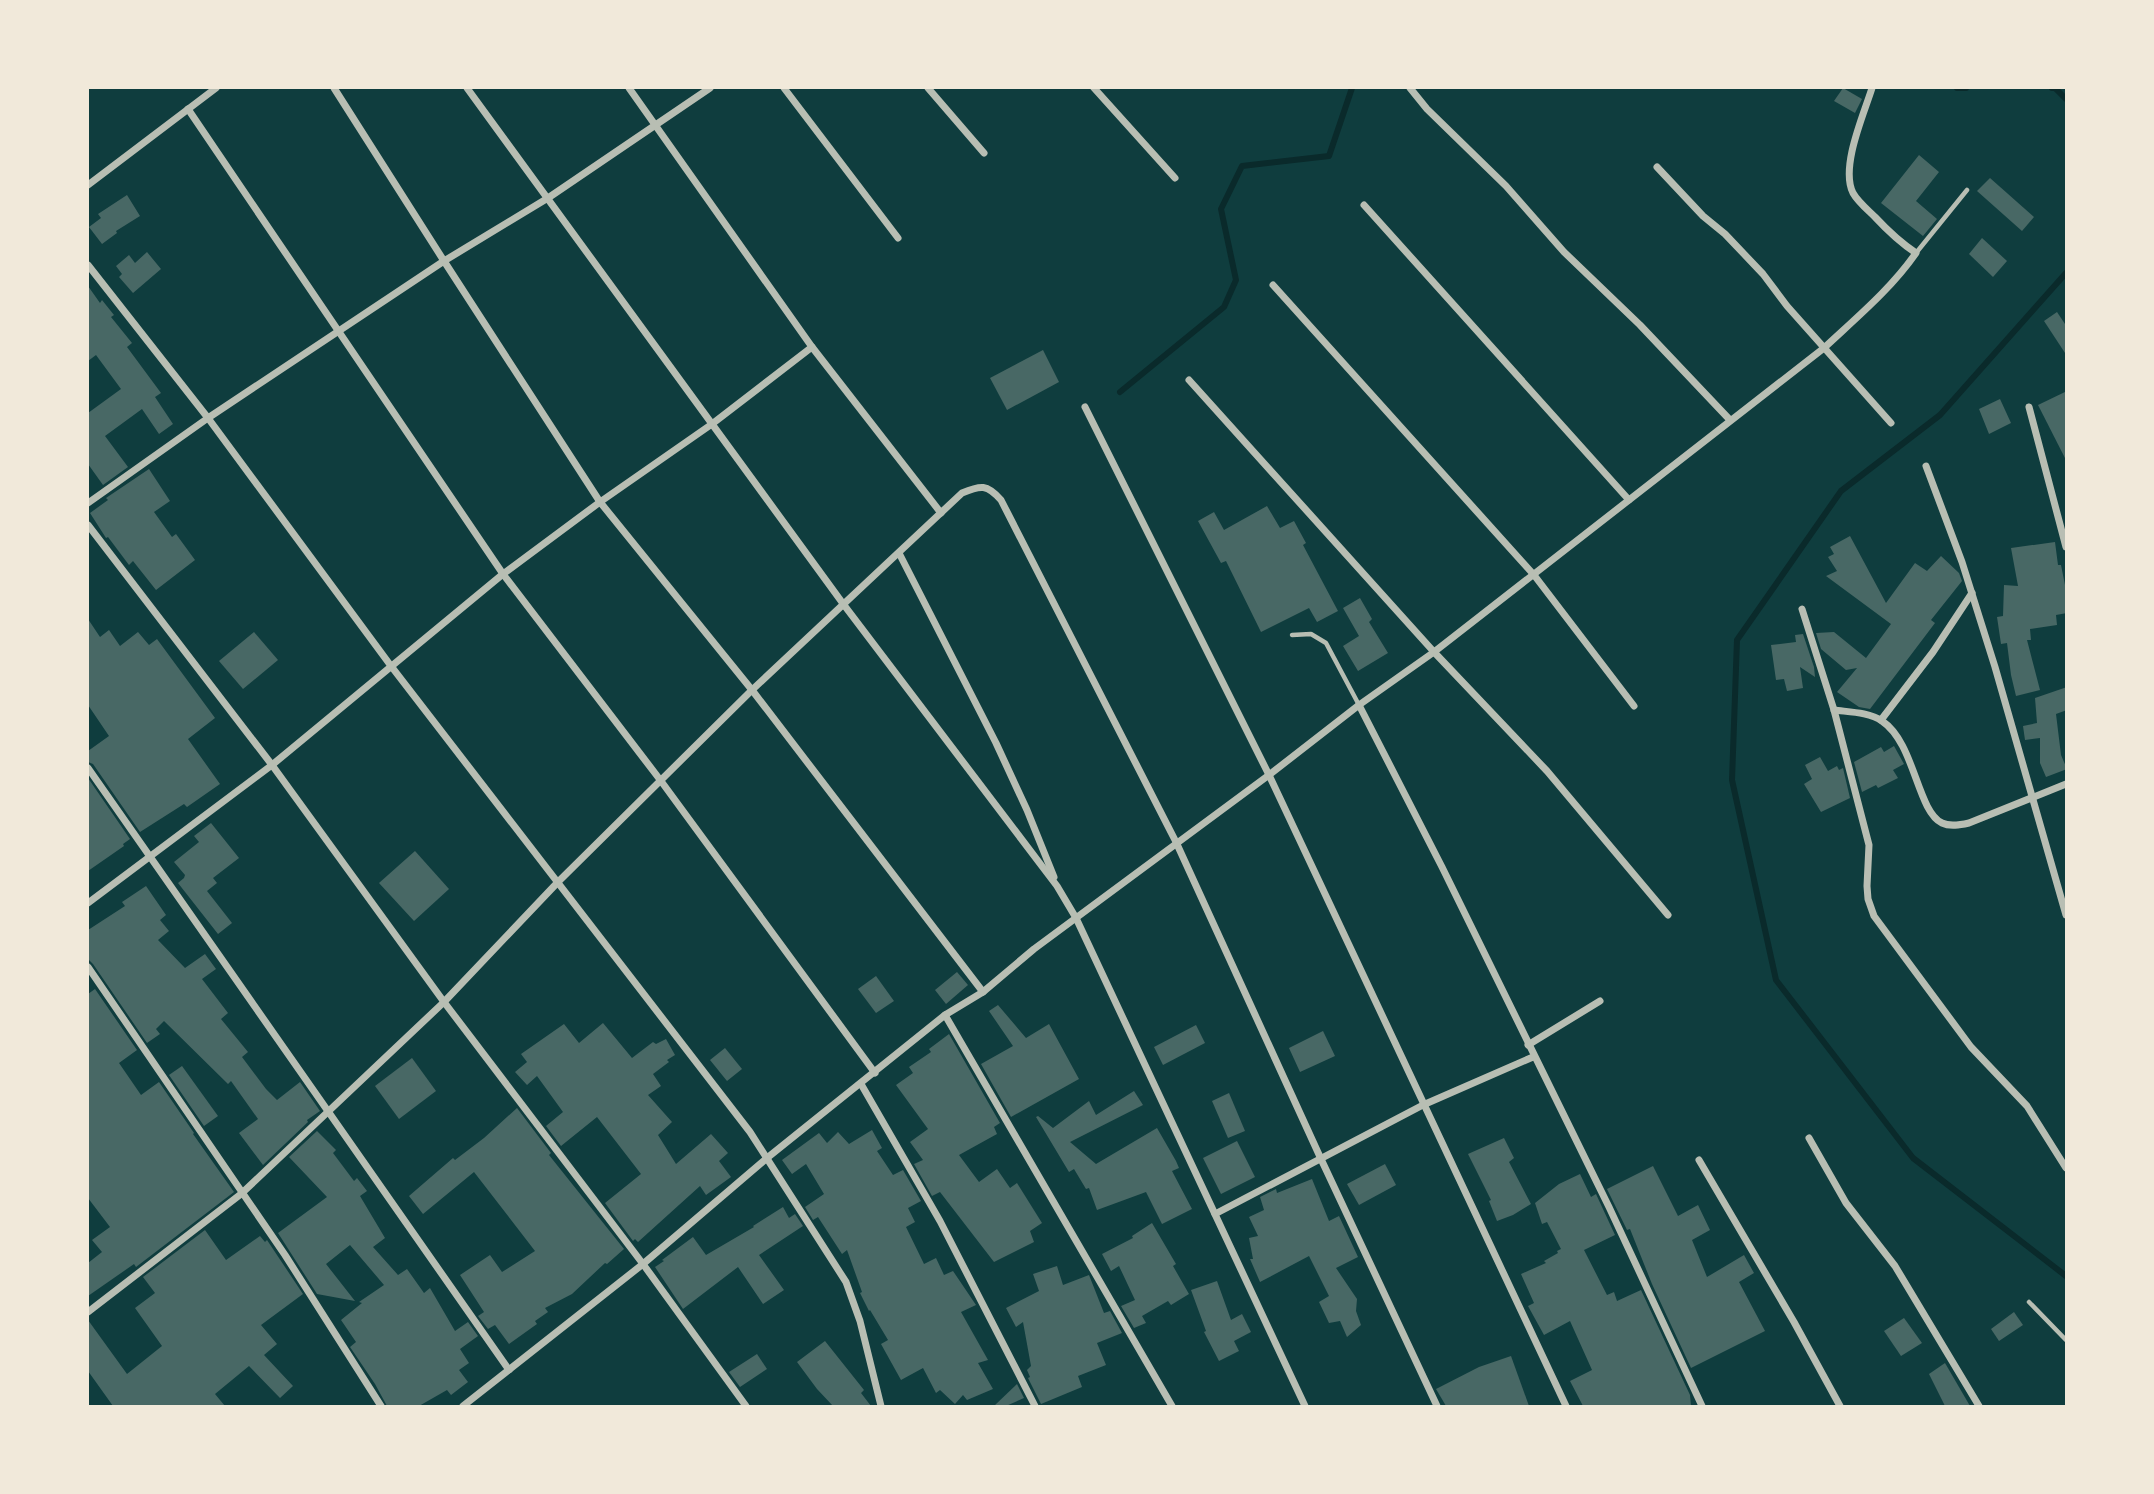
<svg xmlns="http://www.w3.org/2000/svg" width="2154" height="1494" viewBox="0 0 2154 1494" font-family="'Exo 2',sans-serif">
	<style>
		.lines { fill: none; stroke-linecap: round; stroke-linejoin: round }
		.stream { stroke: #0a2a2b; stroke-width: 6 }
		.building { fill: #486865 }
		.service { stroke: #b8beb3; stroke-width: 4.5 }
		.minor { stroke: #b8beb3; stroke-width: 7 }
	</style>
	<rect width="100%" height="100%" fill="#0f3d3e"/>
	<g class="lines">
		<g class="stream">
			<polyline points="1957,88 1966,88"/>
			<polyline points="2052,88 2055,88 2066,99"/>
			<polyline points="2066,273 1940,415 1841,491 1737,640 1732,780 1776,980 1913,1158 2066,1276"/>
			<polyline points="1120,392 1224,307 1236,280 1221,209 1242,166 1329,156 1352,88"/>
		</g>
	</g>
	<g class="building">
		<polygon points="1843,88 1862,99 1855,113 1834,101"/>
		<polygon points="1919,155 1939,172 1916,201 1937,219 1923,236 1881,203"/>
		<polygon points="1990,178 2034,217 2022,231 1977,191"/>
		<polygon points="127,195 140,216 116,231 117,233 102,244 89,227 101,218 98,214"/>
		<polygon points="1982,238 2007,261 1993,277 1969,254"/>
		<polygon points="147,252 161,269 133,293 119,277 122,274 116,266 129,255 135,263"/>
		<polygon points="88,286 100,303 102,300 114,315 111,317 132,343 127,347 161,393 155,397 173,424 159,434 142,409 105,436 128,467 103,485 88,464 88,413 121,389 96,355 88,361"/>
		<polygon points="2057,312 2067,327 2067,356 2044,321"/>
		<polygon points="1043,350 1059,382 1007,410 990,378"/>
		<polygon points="2067,391 2067,462 2038,405"/>
		<polygon points="2000,399 2011,423 1989,434 1979,409"/>
		<polygon points="149,469 170,501 154,512 172,537 176,534 195,560 156,590 133,561 129,565 108,537 106,538 90,513 108,500 106,498"/>
		<polygon points="1267,506 1280,528 1294,521 1306,543 1303,545 1338,611 1317,622 1309,608 1261,632 1226,561 1221,563 1198,521 1214,512 1224,530"/>
		<polygon points="1850,536 1886,603 1915,563 1927,571 1941,556 1959,573 1962,581 1931,620 1935,623 1870,709 1859,707 1837,692 1857,668 1846,670 1821,649 1816,633 1834,632 1866,658 1891,624 1826,576 1837,571 1828,557 1834,554 1830,547"/>
		<polygon points="2055,542 2058,565 2061,565 2067,595 2067,613 2056,615 2057,625 2030,629 2031,640 2027,640 2040,690 2016,696 2011,675 2007,643 2001,644 1997,617 2003,616 2004,585 2018,586 2011,548"/>
		<polygon points="1360,598 1372,619 1369,622 1388,653 1358,671 1343,646 1359,636 1343,608"/>
		<polygon points="88,619 100,637 109,630 120,646 138,632 149,645 157,639 215,718 188,739 220,784 187,807 184,804 140,832 93,764 88,762 88,751 109,736 88,705"/>
		<polygon points="254,632 278,660 243,689 219,661"/>
		<polygon points="1803,634 1814,667 1815,677 1800,667 1803,688 1787,691 1784,679 1776,680 1771,645 1796,642 1795,635"/>
		<polygon points="2067,687 2067,710 2056,714 2061,755 2067,769 2046,777 2040,763 2040,738 2025,740 2023,726 2037,723 2035,698"/>
		<polygon points="1894,746 1904,764 1893,770 1898,778 1878,788 1876,785 1862,792 1854,762 1881,747 1884,752"/>
		<polygon points="1820,757 1828,771 1837,766 1839,770 1843,768 1850,798 1821,812 1804,784 1812,779 1805,765"/>
		<polygon points="88,778 130,839 123,844 124,846 88,871"/>
		<polygon points="211,823 239,858 213,878 217,883 207,891 232,923 218,934 178,883 184,878 185,875 174,862 199,842 194,836"/>
		<polygon points="415,851 449,889 414,921 379,883"/>
		<polygon points="146,886 166,915 160,920 169,931 158,940 185,968 205,954 216,969 202,979 228,1013 221,1019 248,1052 242,1057 266,1089 277,1100 300,1082 320,1111 307,1120 308,1122 263,1165 239,1133 258,1119 231,1081 228,1084 164,1021 156,1029 160,1034 147,1043 93,964 88,959 88,930 125,906 122,902"/>
		<polygon points="957,972 968,985 946,1004 935,990"/>
		<polygon points="876,976 894,1001 876,1013 858,989"/>
		<polygon points="95,989 137,1050 119,1063 141,1095 159,1082 194,1133 193,1134 234,1192 136,1267 134,1264 88,1296 88,1263 102,1252 92,1240 110,1227 88,1198 88,994"/>
		<polygon points="998,1005 1026,1038 1049,1024 1079,1079 1011,1117 981,1064 1013,1046 989,1011"/>
		<polygon points="603,1023 632,1058 653,1042 656,1044 666,1039 675,1055 667,1060 669,1062 653,1074 661,1086 648,1095 672,1122 658,1135 676,1164 711,1134 728,1153 719,1161 731,1177 706,1195 700,1186 638,1242 635,1239 633,1241 605,1203 641,1174 597,1117 561,1146 546,1126 563,1112 537,1076 527,1085 515,1072 527,1062 521,1054 564,1024 579,1043"/>
		<polygon points="1196,1025 1205,1043 1163,1065 1154,1047"/>
		<polygon points="1323,1031 1335,1056 1300,1072 1289,1048"/>
		<polygon points="949,1034 1000,1123 994,1127 997,1134 959,1155 979,1182 997,1169 1010,1188 1017,1183 1042,1223 1030,1231 1034,1242 994,1262 940,1192 932,1196 914,1164 923,1160 910,1142 928,1129 896,1085 913,1073 909,1067 931,1052 929,1049"/>
		<polygon points="725,1048 742,1069 727,1081 710,1060"/>
		<polygon points="412,1058 436,1091 399,1119 375,1086"/>
		<polygon points="182,1066 218,1116 204,1126 169,1075"/>
		<polygon points="1134,1091 1143,1105 1070,1142 1096,1164 1157,1128 1176,1161 1179,1168 1172,1171 1192,1209 1162,1224 1146,1192 1097,1210 1089,1188 1086,1189 1074,1169 1069,1172 1036,1117 1038,1116 1053,1128 1089,1101 1096,1115"/>
		<polygon points="1229,1093 1245,1131 1228,1138 1212,1101"/>
		<polygon points="517,1108 551,1153 549,1155 624,1249 607,1264 605,1263 572,1294 545,1308 548,1312 535,1321 537,1324 509,1344 495,1325 488,1329 478,1316 484,1312 460,1275 490,1255 502,1272 535,1251 474,1172 423,1214 409,1196 453,1158 455,1160 484,1138"/>
		<polygon points="872,1130 882,1148 877,1151 893,1175 903,1170 921,1201 908,1208 915,1222 906,1227 924,1264 936,1258 944,1275 953,1271 976,1305 961,1312 988,1360 978,1363 993,1389 967,1400 963,1395 955,1404 940,1390 936,1393 923,1368 901,1380 881,1344 888,1340 870,1310 869,1311 860,1293 862,1292 847,1250 842,1254 818,1217 813,1220 805,1207 824,1194 806,1164 792,1174 782,1160 819,1133 827,1143 838,1132 849,1144"/>
		<polygon points="317,1131 336,1150 333,1153 354,1181 357,1178 367,1191 360,1196 385,1238 373,1247 398,1275 407,1269 424,1293 430,1288 455,1331 468,1322 478,1336 460,1349 469,1363 459,1370 468,1382 451,1395 447,1390 419,1406 387,1406 375,1384 350,1347 356,1342 341,1320 362,1303 359,1302 384,1285 350,1245 326,1264 355,1301 317,1294 278,1233 327,1197 289,1157"/>
		<polygon points="1504,1138 1514,1158 1509,1162 1531,1204 1513,1215 1497,1221 1489,1201 1491,1200 1468,1154"/>
		<polygon points="1237,1141 1255,1177 1221,1194 1203,1158"/>
		<polygon points="1385,1164 1396,1185 1359,1205 1347,1184"/>
		<polygon points="1653,1166 1678,1216 1698,1205 1710,1230 1692,1240 1707,1277 1744,1255 1754,1273 1739,1282 1765,1331 1691,1368 1652,1284 1630,1229 1627,1230 1607,1189"/>
		<polygon points="1580,1174 1591,1197 1596,1194 1615,1235 1584,1250 1607,1295 1614,1292 1617,1301 1641,1290 1690,1395 1691,1406 1583,1406 1570,1381 1592,1370 1570,1321 1544,1335 1528,1306 1534,1303 1521,1274 1546,1263 1544,1261 1558,1253 1557,1251 1561,1249 1547,1222 1542,1224 1535,1203 1559,1184"/>
		<polygon points="1312,1179 1329,1221 1339,1216 1358,1257 1336,1268 1357,1299 1356,1311 1361,1325 1347,1337 1340,1321 1329,1323 1319,1302 1329,1296 1309,1256 1260,1282 1250,1259 1253,1259 1249,1238 1258,1236 1249,1217 1264,1210 1260,1197 1276,1189 1277,1193"/>
		<polygon points="783,1207 789,1218 795,1214 803,1226 759,1255 784,1290 763,1304 738,1267 683,1309 655,1267 664,1261 662,1260 693,1237 706,1255 754,1227 753,1226"/>
		<polygon points="1152,1223 1176,1264 1173,1266 1189,1294 1171,1305 1168,1301 1142,1316 1146,1323 1134,1328 1121,1306 1135,1300 1119,1266 1111,1271 1102,1254 1133,1238 1132,1236"/>
		<polygon points="205,1230 226,1260 260,1236 265,1242 267,1240 303,1294 261,1325 277,1344 264,1355 293,1386 280,1398 249,1366 215,1394 225,1406 113,1406 88,1371 88,1320 127,1374 162,1346 135,1308 155,1293 143,1277"/>
		<polygon points="1057,1266 1063,1285 1089,1275 1104,1313 1110,1311 1122,1333 1097,1343 1106,1365 1078,1376 1082,1387 1041,1404 1028,1378 1030,1377 1027,1370 1031,1366 1023,1322 1016,1327 1006,1308 1039,1291 1033,1274"/>
		<polygon points="1217,1281 1231,1320 1242,1314 1251,1332 1234,1341 1239,1351 1219,1361 1204,1332 1206,1331 1191,1290"/>
		<polygon points="2014,1312 2023,1325 1999,1341 1991,1329"/>
		<polygon points="1904,1318 1922,1343 1901,1356 1884,1331"/>
		<polygon points="825,1341 864,1390 861,1393 871,1406 833,1406 817,1389 797,1362"/>
		<polygon points="757,1354 767,1369 740,1387 729,1372"/>
		<polygon points="1511,1356 1529,1406 1446,1406 1436,1389 1479,1367"/>
		<polygon points="1945,1363 1970,1406 1945,1406 1929,1374"/>
		<polygon points="1017,1384 1024,1398 1006,1406 994,1406"/>
	</g>
	<g class="lines">
		<g class="service">
			<polyline points="1916,253 1967,190"/>
			<polyline points="1292,635 1311,634 1326,643 1359,705"/>
			<polyline points="2029,1302 2066,1340"/>
		</g>
		<g class="minor">
			<polyline points="334,88 444,261 600,502 752,690 983,992"/>
			<polyline points="467,88 844,605 1057,886 1076,918 1305,1406"/>
			<polyline points="629,88 812,347 941,513"/>
			<polyline points="784,88 898,238"/>
			<polyline points="928,88 984,153"/>
			<polyline points="1094,88 1175,178"/>
			<polyline points="1410,88 1427,109 1506,186 1564,252 1640,325 1730,420"/>
			<polyline points="188,109 503,574 661,781 875,1073"/>
			<polyline points="1657,167 1703,216 1725,234 1763,274 1787,306 1891,423"/>
			<polyline points="88,185 216,88"/>
			<polyline points="1364,205 1629,500"/>
			<polyline points="88,265 208,418 391,666 750,1132 846,1282 860,1321 881,1406"/>
			<polyline points="1273,285 1534,575 1634,706"/>
			<polyline points="1189,380 1434,652 1547,771 1668,915"/>
			<polyline points="1085,407 1269,775 1566,1406"/>
			<polyline points="2029,407 2066,547"/>
			<polyline points="1926,466 1962,562 1995,667 2066,915"/>
			<polyline points="88,503 208,418 444,261 548,198 710,88"/>
			<polyline points="88,525 272,765 444,1002 643,1264 746,1406"/>
			<polyline points="899,553 996,743 1027,810 1054,877"/>
			<polyline points="1802,609 1834,710 1869,845 1867,886 1868,899 1874,916 1971,1047 2027,1106 2066,1168"/>
			<polyline points="1359,705 1442,867 1609,1207 1702,1406"/>
			<path d="M 1834,710 C 1848,712 1869,712 1882,721 C 1915,743 1917,811 1942,823 C 1950,827 1960,825 1969,823 L 2066,784"/>
			<polyline points="1881,720 1933,652 1972,593"/>
			<polyline points="88,768 509,1370"/>
			<polyline points="88,903 272,765 503,574 600,502 712,424 812,347"/>
			<polyline points="88,967 285,1255 381,1406"/>
			<polyline points="945,1015 1172,1406"/>
			<polyline points="1528,1045 1600,1001"/>
			<polyline points="861,1084 940,1221 1035,1406"/>
			<polyline points="1809,1138 1846,1203 1895,1266 1979,1406"/>
			<polyline points="1699,1160 1794,1322 1840,1406"/>
			<polyline points="1215,1214 1423,1105 1533,1057"/>
			<path d="M 88,1312 L 241,1194 L 444,1002 L 558,882 L 752,690 L 962,493 C 981,485 987,484 1001,500 L 1176,842 L 1321,1159 L 1437,1406"/>
			<path d="M 463,1406 L 643,1264 L 767,1158 L 945,1015 L 983,992 L 1034,949 L 1269,775 L 1359,705 L 1434,652 L 1824,348 C 1856,318 1891,289 1916,253 C 1901,243 1888,231 1875,217 C 1868,210 1858,202 1853,193 C 1840,167 1864,114 1872,88"/>
		</g>
	</g>
	<rect width="2154" height="1494" fill="none" stroke="#f1e9da" stroke-width="178"/>
</svg>
